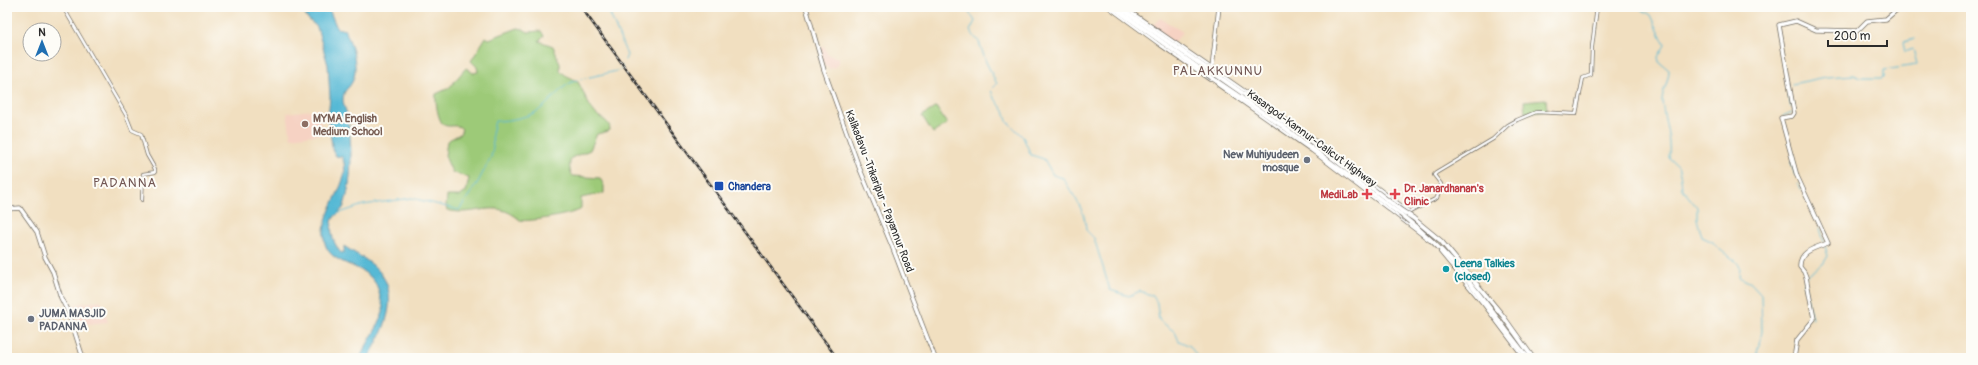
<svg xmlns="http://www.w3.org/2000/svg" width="1978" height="365" viewBox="0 0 1978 365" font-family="Pangolin,sans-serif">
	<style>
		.built { fill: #f6d2c3 }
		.green { fill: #9dca78; stroke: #647a52 }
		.water { fill: #57b9d5; stroke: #417280 }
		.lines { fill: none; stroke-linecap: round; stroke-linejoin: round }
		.stream { stroke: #57b9d5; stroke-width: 1 }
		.minor-casing { stroke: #706a5f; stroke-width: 4 }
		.major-casing { stroke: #706a5f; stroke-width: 5 }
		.highway-casing { stroke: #706a5f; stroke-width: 5.5 }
		.minor { stroke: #fff; stroke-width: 2.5 }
		.major { stroke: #fff; stroke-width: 3.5 }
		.highway { stroke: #fff; stroke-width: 4 }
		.rail-casing { stroke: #2b2b2b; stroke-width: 2.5 }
		.rail { stroke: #fdfcf7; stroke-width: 1; stroke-dasharray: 3; stroke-linecap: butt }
		.highway-bridge-casing { stroke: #706a5f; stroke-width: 5.5; stroke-linecap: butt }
		.highway-bridge { stroke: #fff; stroke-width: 4 }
		.education-dot { fill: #8d6e63; stroke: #fdfcf7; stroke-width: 1.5 }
		.worship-dot { fill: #6b7280; stroke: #fdfcf7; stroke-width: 1.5 }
		.transit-dot { fill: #1a4fb4; stroke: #fdfcf7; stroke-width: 1.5 }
		.health-dot { fill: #e0444e; stroke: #fdfcf7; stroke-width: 1.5 }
		.culture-dot { fill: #0f9aa8; stroke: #fdfcf7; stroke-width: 1.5 }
		.labels { text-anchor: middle; stroke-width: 4; stroke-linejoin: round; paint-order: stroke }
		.education-label { font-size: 11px; font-weight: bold; fill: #785e54; stroke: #fdfcf7; text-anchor: start }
		.street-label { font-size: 11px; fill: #2b2b2b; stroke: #fdfcf7 }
		.worship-label { font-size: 11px; font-weight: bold; fill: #5b616d; stroke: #fdfcf7; text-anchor: end }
		.transit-label { font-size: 11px; font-weight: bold; fill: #164399; stroke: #fdfcf7; text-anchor: start }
		.health-label { font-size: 11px; font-weight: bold; fill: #be3a42; stroke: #fdfcf7; text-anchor: start }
		.culture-label { font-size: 11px; font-weight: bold; fill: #0d838f; stroke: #fdfcf7; text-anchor: start }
		.quarter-label { font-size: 13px; letter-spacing: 1px; fill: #705552; stroke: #fdfcf7 }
	</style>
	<rect width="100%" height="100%" fill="#fdfcf7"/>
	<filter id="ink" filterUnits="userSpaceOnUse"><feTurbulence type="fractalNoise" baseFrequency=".025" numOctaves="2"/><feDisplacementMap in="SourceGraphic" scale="8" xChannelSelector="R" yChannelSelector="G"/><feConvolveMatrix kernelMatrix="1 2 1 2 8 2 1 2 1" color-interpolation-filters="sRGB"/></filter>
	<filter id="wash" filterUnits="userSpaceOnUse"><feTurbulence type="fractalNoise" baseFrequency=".012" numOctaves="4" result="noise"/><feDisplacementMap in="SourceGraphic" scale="16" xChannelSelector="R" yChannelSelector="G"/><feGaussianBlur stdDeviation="0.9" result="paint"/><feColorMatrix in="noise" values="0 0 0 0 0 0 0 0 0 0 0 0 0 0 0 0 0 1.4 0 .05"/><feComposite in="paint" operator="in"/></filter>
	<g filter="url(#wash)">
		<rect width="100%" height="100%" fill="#f1dfc0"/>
		<g class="built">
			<polygon points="1160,18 1183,32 1172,45 1150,29"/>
			<polygon points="825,47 827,54 834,57 839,57 839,64 836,65 836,67 829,69 828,66 825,67 819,48"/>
			<polygon points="319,109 322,134 291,138 287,113"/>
			<polygon points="101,300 108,322 78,325 74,305"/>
		</g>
		<g class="green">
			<path d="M 518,28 L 523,29 L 528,32 L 541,31 L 544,36 L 539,41 L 553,46 L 560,64 L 560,70 C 565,77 572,77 578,82 C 584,92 587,104 595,113 C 600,119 613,122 609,131 L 597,134 L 590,150 L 571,158 C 569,164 569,172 573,176 L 600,178 L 604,186 L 604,193 L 581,198 L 581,209 C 579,213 527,223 520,220 C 493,197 477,218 447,210 L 446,207 L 447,196 L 460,196 L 466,192 L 469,178 L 452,172 L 445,156 L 447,141 L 460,134 L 462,129 C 457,123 450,128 444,125 C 438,122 435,100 436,94 L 449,88 L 465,69 L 466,68 L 473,73 L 478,72 L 477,67 L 471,61 L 486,37 L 489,39 Z"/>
			<polygon points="1546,99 1547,110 1525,113 1524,101"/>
			<polygon points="936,107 947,124 933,133 922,116"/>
		</g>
		<path class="water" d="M 300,7 L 328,7 L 337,28 L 345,30 C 351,43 359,65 353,80 C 349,90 343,88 343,101 C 344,107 347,113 348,118 C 352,145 353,180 344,206 C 342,212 333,215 332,222 C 330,234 334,244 341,253 L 344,252 L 344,246 C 355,254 369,260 378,270 C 402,296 383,334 368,358 L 360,358 C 366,344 379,327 383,312 C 384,307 381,302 380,297 C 375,258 327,272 324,238 C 321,209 354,181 342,157 L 336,156 L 333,152 L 328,118 L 330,97 L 328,65 L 317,27 L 307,18 Z"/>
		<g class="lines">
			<g class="stream">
				<polyline points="611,7 610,14 627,55 625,60"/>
				<path d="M 965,7 L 975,21 L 970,31 L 979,42 L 986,62 L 997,84 L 991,90 L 993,96 L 1004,111 L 1007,121 L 1023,137 L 1031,155 L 1044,159 L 1053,175 L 1063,178 C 1072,194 1086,210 1086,230 L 1094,238 L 1110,290 L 1129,296 L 1140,291 L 1153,296 L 1157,303 L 1159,320 L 1175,332 L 1179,341 L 1190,346 L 1198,358"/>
				<path d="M 1638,7 L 1651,15 L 1665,45 L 1658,57 L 1659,62 L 1669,70 C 1669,81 1662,91 1662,101 C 1664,120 1671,138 1669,158 L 1678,166 L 1681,178 L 1682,189 L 1697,207 L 1697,219 L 1702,237 L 1713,242 C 1719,253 1738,258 1740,268 C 1740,271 1739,274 1739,277 L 1751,283 L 1761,294 L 1762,332 L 1757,353 L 1760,358"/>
				<polyline points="581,79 621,70 622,66"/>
				<polyline points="1792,84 1826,77 1854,75 1861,78 1881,78 1884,77 1884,70 1916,65 1917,64 1913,49 1905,52 1903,43 1904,42 1915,39"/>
				<polyline points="1787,86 1787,89"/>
				<polyline points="1788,92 1791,107"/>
				<polyline points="1783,116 1792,112"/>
				<polyline points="1791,161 1795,175"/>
				<polyline points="1798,183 1801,189"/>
				<path d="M 337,214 L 363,205 L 412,198 L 459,210 L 478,182 L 491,157 L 493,148 L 492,134 L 495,121 C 508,121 533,117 543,107 C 554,98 563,84 577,80"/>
				<polyline points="1820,228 1824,242"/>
				<polyline points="1807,276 1823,264 1828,256 1825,246"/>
				<polyline points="1805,279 1804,284 1812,319"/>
			</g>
		</g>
	</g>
	<g filter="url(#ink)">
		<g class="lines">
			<defs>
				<g id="minor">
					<polyline points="63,7 126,115 132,130 141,134 147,155 155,169 155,172 143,174 142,200"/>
					<polyline points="1108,7 1160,45 1211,80"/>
					<polyline points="1124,7 1301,130 1410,212"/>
					<polyline points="1218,85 1312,151 1430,241"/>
					<polyline points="1408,213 1437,198 1441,184 1434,175 1436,173 1493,139 1508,125 1517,120 1536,112 1576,114 1583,78 1591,75 1592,47 1597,7"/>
					<polyline points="1440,252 1484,305 1524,358"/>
				</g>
				<g id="major">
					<polyline points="806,7 824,70 859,167 892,246 935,358"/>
					<polyline points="1212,68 1219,7"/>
					<polyline points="7,209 20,208 37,232 45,257 53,272 61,298 69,314 83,358"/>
					<path d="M 1794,358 L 1797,340 L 1814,319 L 1806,277 L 1804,272 L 1800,267 C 1799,251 1815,248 1828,243 L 1797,176 L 1781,118 L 1792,116 L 1794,113 L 1779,25 L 1796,21 L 1816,30 L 1857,31 L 1867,21 L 1886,19 L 1900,7"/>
				</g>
				<g id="highway">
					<polyline points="1113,7 1204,72"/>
					<polyline points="1119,7 1206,68"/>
					<polyline points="1215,74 1305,137 1402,211"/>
					<polyline points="1212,78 1281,125 1400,214"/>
					<polyline points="1413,218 1441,241 1450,252 1503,316 1533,358"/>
					<path d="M 1410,222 C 1459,260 1490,311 1528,358"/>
				</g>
			</defs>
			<use href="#minor" class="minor-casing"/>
			<use href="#major" class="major-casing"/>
			<use href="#highway" class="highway-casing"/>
			<use href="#minor" class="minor"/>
			<use href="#major" class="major"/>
			<use href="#highway" class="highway"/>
			<defs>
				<polyline id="rail" points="581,7 837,358"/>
			</defs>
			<use href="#rail" class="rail-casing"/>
			<use href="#rail" class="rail"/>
			<defs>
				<g id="highway-bridge">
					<polyline points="1206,68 1215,74"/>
					<polyline points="1204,72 1212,78"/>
					<polyline points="1402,211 1413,218"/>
					<polyline points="1400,214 1410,222"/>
				</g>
			</defs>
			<use href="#highway-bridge" class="highway-bridge-casing"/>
			<use href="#highway-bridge" class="highway-bridge"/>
		</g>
	</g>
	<circle class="education-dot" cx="305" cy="124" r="4"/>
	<g class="worship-dot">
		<circle cx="1307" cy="160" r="4"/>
		<circle cx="31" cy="319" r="4"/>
	</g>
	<rect class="transit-dot" x="714" y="181" width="10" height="10" rx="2"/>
	<g class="health-dot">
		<path d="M1365 188h4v4h4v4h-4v4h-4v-4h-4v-4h4z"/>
		<path d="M1393 188h4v4h4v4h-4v4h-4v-4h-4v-4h4z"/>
	</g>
	<circle class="culture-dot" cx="1446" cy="269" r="4"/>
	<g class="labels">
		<g class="education-label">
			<text x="313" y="122">MYMA English<tspan x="313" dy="13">Medium School</tspan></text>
		</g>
		<g class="street-label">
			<text transform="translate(1312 138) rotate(36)" y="4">Kasargod-Kannur-Calicut Highway</text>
			<text transform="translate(880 191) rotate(69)" y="4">Kalikadavu -Trikaripur - Payannur Road</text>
		</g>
		<g class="worship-label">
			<text x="1299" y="158">New Muhiyudeen<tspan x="1299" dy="13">mosque</tspan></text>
			<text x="39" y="317" text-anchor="start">JUMA MASJID<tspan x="39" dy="13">PADANNA</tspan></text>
		</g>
		<g class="transit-label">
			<text x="728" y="190">Chandera</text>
		</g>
		<g class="health-label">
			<text x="1404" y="192">Dr. Janardhanan's<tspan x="1404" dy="13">Clinic</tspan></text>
			<text x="1358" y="198" text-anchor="end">MediLab</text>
		</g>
		<g class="culture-label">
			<text x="1454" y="267">Leena Talkies<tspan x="1454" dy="13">(closed)</tspan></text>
		</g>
		<g class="quarter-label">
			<text x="1218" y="75">PALAKKUNNU</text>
			<text x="125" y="187">PADANNA</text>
		</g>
	</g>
	<rect width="1978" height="365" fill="none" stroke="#fdfcf7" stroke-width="24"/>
	<g transform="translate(42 42)"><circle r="19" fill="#fdfcf7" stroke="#a9a8a5"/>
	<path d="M0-3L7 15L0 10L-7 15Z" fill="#1f6fb2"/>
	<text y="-6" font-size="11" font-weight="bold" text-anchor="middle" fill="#2b2b2b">N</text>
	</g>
	<path d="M1828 40v6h59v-6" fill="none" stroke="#2b2b2b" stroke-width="2"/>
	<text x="1834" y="40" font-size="12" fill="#2b2b2b" stroke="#fdfcf7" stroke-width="3" paint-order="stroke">200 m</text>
</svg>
